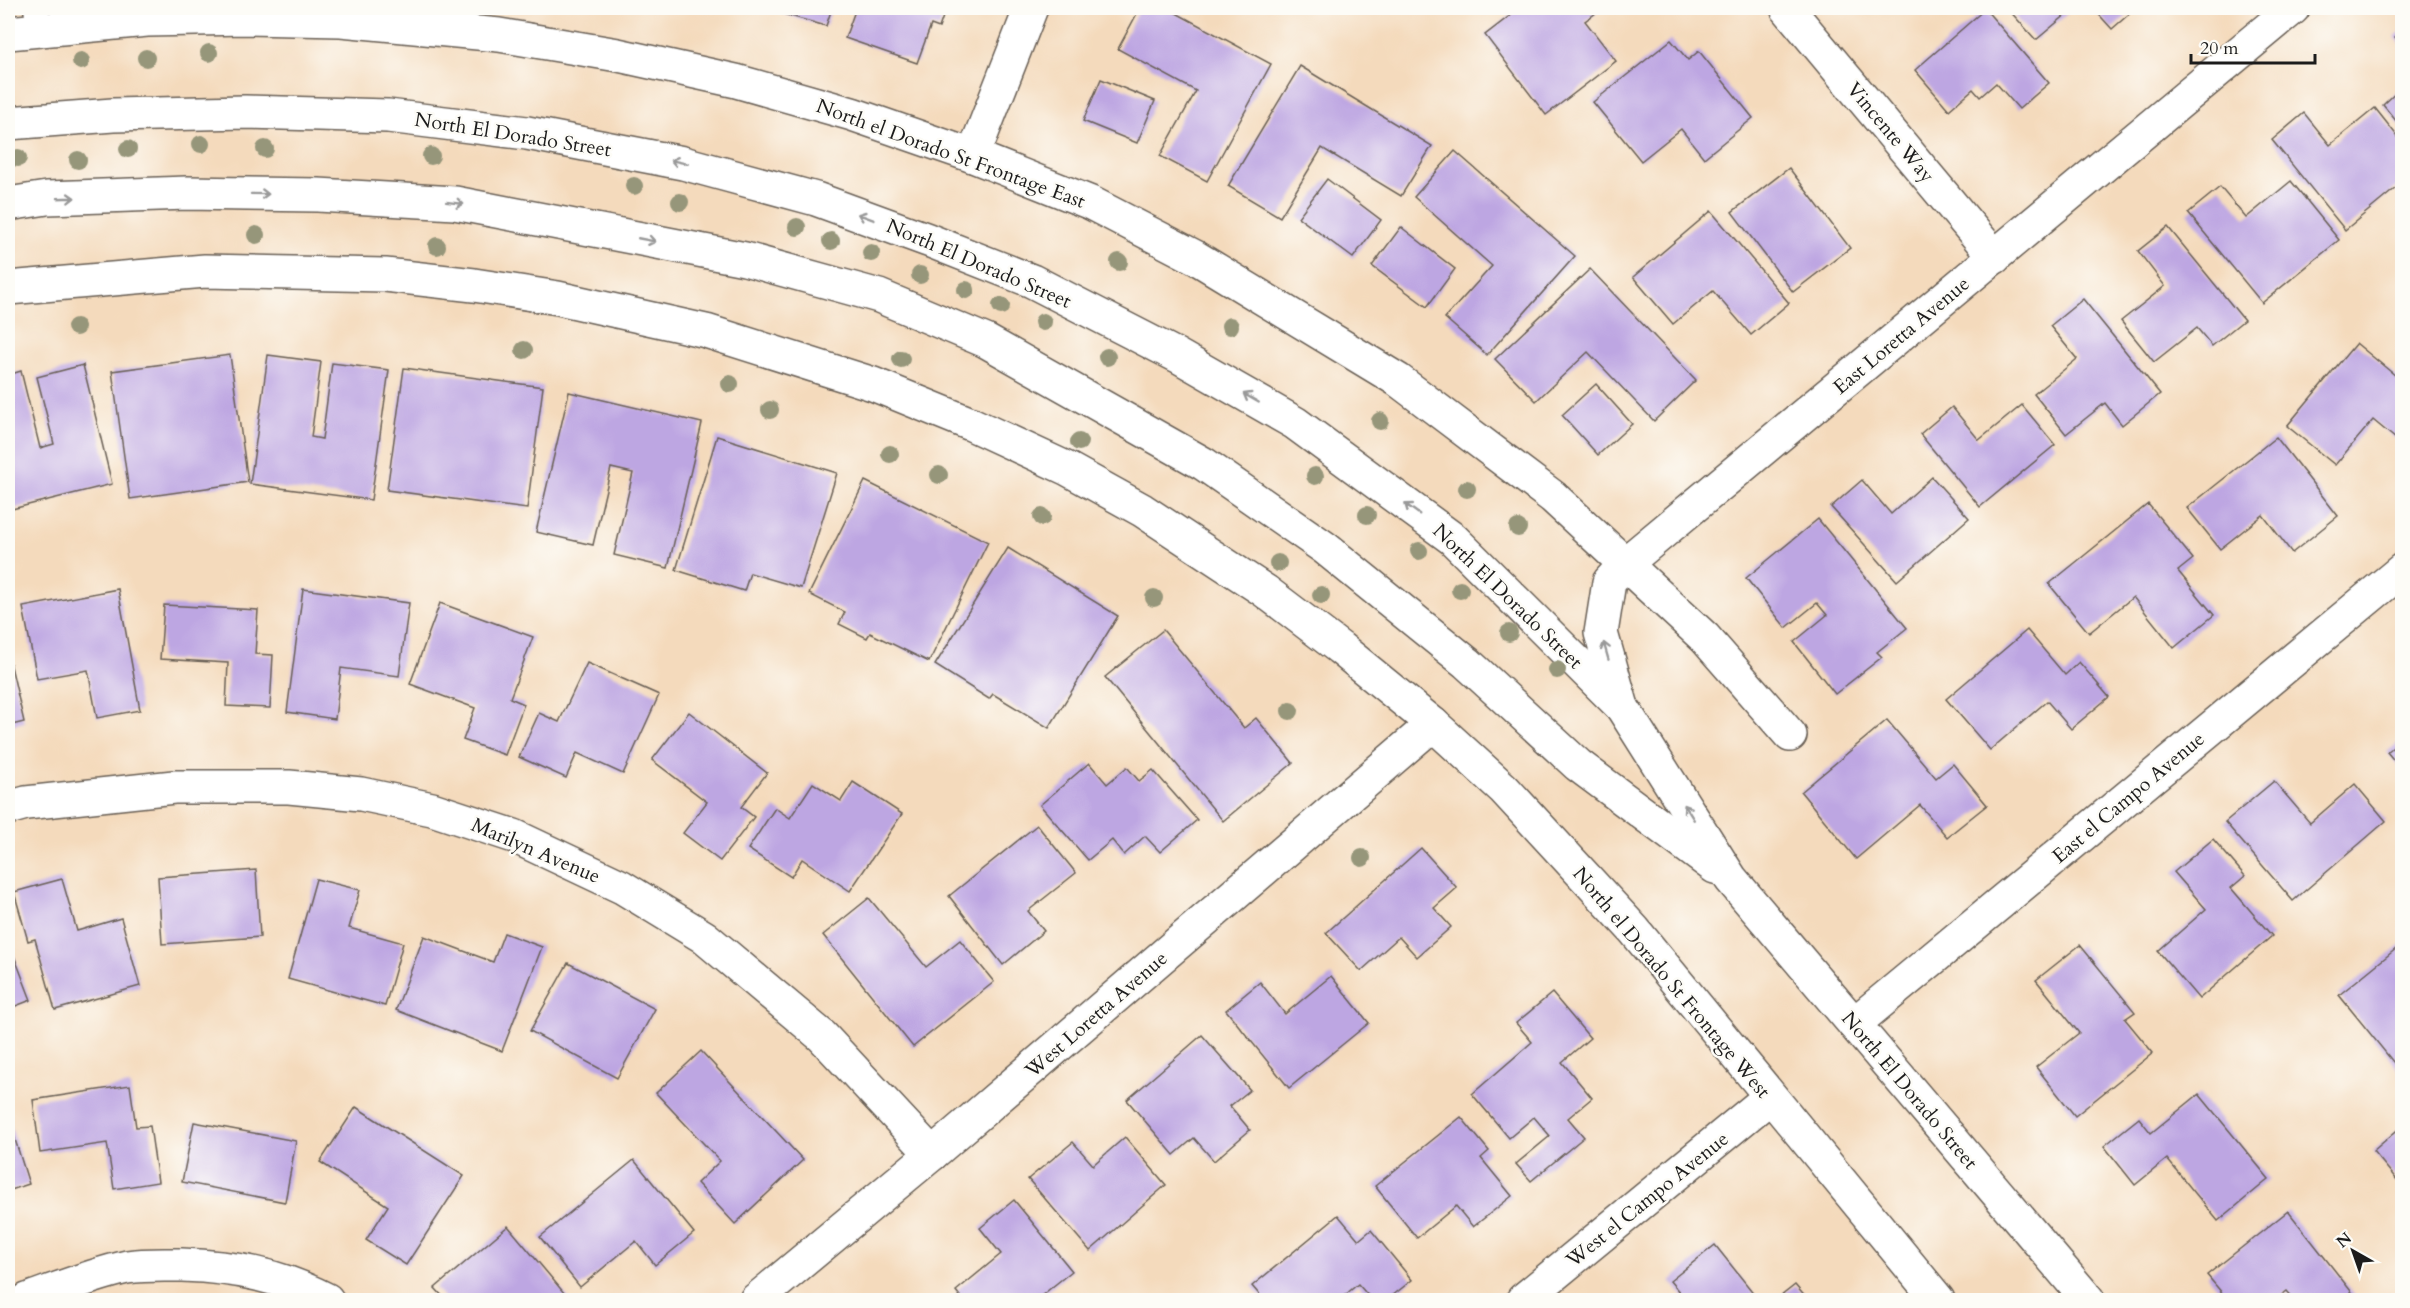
<svg xmlns="http://www.w3.org/2000/svg" width="2410" height="1308" viewBox="0 0 2410 1308" font-family="Cardo,serif">
	<style>
		.building { fill: #bda6e2 }
		.lines { fill: none; stroke-linecap: round; stroke-linejoin: round }
		.service-casing { stroke: #685e54; stroke-width: 27 }
		.minor-casing { stroke: #685e54; stroke-width: 36 }
		.secondary-casing { stroke: #685e54; stroke-width: 36 }
		.service { stroke: #fff; stroke-width: 24 }
		.minor { stroke: #fff; stroke-width: 33 }
		.secondary { stroke: #fff; stroke-width: 33 }
		.tree { fill: #96967a }
		.oneway { stroke: #999 }
		.labels { text-anchor: middle; stroke-width: 5; stroke-linejoin: round; paint-order: stroke }
		.street-label { font-size: 20px; fill: #1c1c1c; stroke: #fdfcf7 }
	</style>
	<rect width="100%" height="100%" fill="#fdfcf7"/>
	<filter id="ink" filterUnits="userSpaceOnUse"><feTurbulence type="fractalNoise" baseFrequency=".0167" numOctaves="2"/><feDisplacementMap in="SourceGraphic" scale="12" xChannelSelector="R" yChannelSelector="G"/><feConvolveMatrix kernelMatrix="1 2 1 2 8 2 1 2 1" color-interpolation-filters="sRGB"/></filter>
	<filter id="wash" filterUnits="userSpaceOnUse"><feTurbulence type="fractalNoise" baseFrequency=".008" numOctaves="4" result="noise"/><feDisplacementMap in="SourceGraphic" scale="24" xChannelSelector="R" yChannelSelector="G"/><feGaussianBlur stdDeviation="1.35" result="paint"/><feColorMatrix in="noise" values="0 0 0 0 0 0 0 0 0 0 0 0 0 0 0 0 0 1.4 0 .05"/><feComposite in="paint" operator="in"/></filter>
	<g filter="url(#wash)">
		<rect width="100%" height="100%" fill="#f4dabc"/>
		<g id="blocks">
			<g class="building">
				<polygon points="762,8 832,8 826,26"/>
				<polygon points="856,8 946,8 939,28 931,25 917,63 845,38"/>
				<polygon points="1140,8 1167,8 1271,64 1207,181 1160,156 1196,91 1118,49"/>
				<polygon points="1520,8 1603,8 1585,21 1616,61 1546,115 1485,35"/>
				<polygon points="2007,8 2074,8 2036,40"/>
				<polygon points="2093,8 2136,8 2112,29"/>
				<polygon points="1985,9 2049,83 2019,109 1996,83 1980,97 1973,89 1949,110 1915,70"/>
				<polygon points="2402,30 2402,45 2395,37"/>
				<polygon points="1671,40 1688,60 1699,51 1753,118 1704,158 1681,129 1641,161 1593,102"/>
				<polygon points="1300,66 1432,146 1401,196 1322,148 1280,217 1228,186"/>
				<polygon points="1101,79 1155,101 1137,143 1083,121"/>
				<polygon points="2402,87 2402,128 2383,105"/>
				<polygon points="2375,108 2402,142 2402,183 2345,230 2272,140 2304,113 2330,145"/>
				<polygon points="1455,151 1575,256 1487,355 1445,318 1492,266 1414,197"/>
				<polygon points="1789,168 1850,248 1793,292 1732,212"/>
				<polygon points="1327,179 1381,220 1353,258 1298,217"/>
				<polygon points="2291,181 2339,240 2262,303 2188,213 2220,187 2246,218"/>
				<polygon points="1711,211 1789,303 1751,335 1713,291 1673,324 1633,277"/>
				<polygon points="1401,227 1455,269 1427,307 1372,266"/>
				<polygon points="2168,227 2244,320 2212,346 2197,328 2154,362 2121,321 2165,286 2138,251"/>
				<polygon points="1590,269 1696,380 1654,421 1588,352 1536,401 1495,359"/>
				<polygon points="2083,299 2160,394 2122,425 2105,403 2066,434 2034,394 2077,359 2050,326"/>
				<polygon points="2356,343 2402,381 2402,444 2373,420 2335,465 2287,426"/>
				<polygon points="230,355 248,482 130,499 112,371"/>
				<polygon points="268,355 321,362 311,437 322,439 332,363 389,370 371,500 250,484"/>
				<polygon points="83,365 112,484 8,510 8,375 21,371 40,448 54,444 37,377"/>
				<polygon points="404,368 543,387 527,509 387,490"/>
				<polygon points="1596,384 1632,424 1598,455 1562,415"/>
				<polygon points="569,392 702,423 668,568 614,555 633,473 611,468 593,545 536,532"/>
				<polygon points="2022,405 2055,445 1980,507 1920,434 1952,407 1979,440"/>
				<polygon points="717,436 837,473 801,588 750,573 744,591 676,570"/>
				<polygon points="2276,437 2338,516 2292,553 2263,515 2220,549 2187,508"/>
				<polygon points="1932,477 1969,518 1897,581 1831,507 1862,480 1891,514"/>
				<polygon points="865,481 988,542 929,662 870,633 867,638 839,624 845,612 809,594"/>
				<polygon points="2148,504 2193,559 2178,571 2214,615 2174,648 2133,597 2089,633 2049,584"/>
				<polygon points="1818,519 1907,628 1877,652 1882,657 1835,694 1794,642 1827,615 1817,603 1786,628 1746,578"/>
				<polygon points="1008,548 1118,616 1049,728 993,694 989,699 935,665"/>
				<polygon points="118,589 140,710 97,718 88,670 37,679 23,607"/>
				<polygon points="303,589 409,603 399,676 341,668 335,719 287,712"/>
				<polygon points="440,603 533,637 510,698 524,704 505,755 463,740 475,708 410,684"/>
				<polygon points="164,605 258,610 255,654 273,655 270,708 226,706 228,663 160,659"/>
				<polygon points="1163,630 1244,728 1256,718 1293,763 1223,821 1105,677"/>
				<polygon points="2027,630 2065,675 2079,662 2109,697 2071,729 2047,701 1990,750 1946,699"/>
				<polygon points="8,653 24,722 8,726"/>
				<polygon points="587,663 659,695 623,774 577,753 566,778 519,757 539,713 559,722"/>
				<polygon points="689,712 767,773 741,807 754,817 720,861 683,833 707,802 652,760"/>
				<polygon points="1887,720 1936,778 1953,764 1987,805 1947,837 1920,805 1856,859 1801,792"/>
				<polygon points="2402,740 2402,770 2387,752"/>
				<polygon points="1089,763 1107,784 1127,767 1139,781 1153,770 1197,820 1160,852 1145,836 1124,855 1112,840 1088,860 1040,805"/>
				<polygon points="2274,781 2310,823 2355,784 2386,821 2293,901 2225,822"/>
				<polygon points="853,782 902,814 850,891 802,859 791,877 748,849 775,808 790,818 813,783 841,801"/>
				<polygon points="1037,825 1076,873 1028,911 1044,931 1003,965 949,896"/>
				<polygon points="2213,839 2245,876 2231,888 2272,936 2199,999 2158,951 2206,909 2174,872"/>
				<polygon points="1421,848 1457,888 1434,908 1451,927 1417,957 1399,937 1361,971 1326,933"/>
				<polygon points="256,870 260,937 162,944 158,877"/>
				<polygon points="62,879 77,931 121,918 140,986 55,1010 35,939 28,941 14,892"/>
				<polygon points="316,879 360,890 349,928 403,943 385,1006 288,979"/>
				<polygon points="869,898 926,967 960,940 994,982 913,1047 823,935"/>
				<polygon points="504,933 542,947 502,1051 396,1010 424,936 493,962"/>
				<polygon points="8,940 31,1000 8,1009"/>
				<polygon points="2402,944 2402,1073 2339,995"/>
				<polygon points="2080,945 2135,1012 2125,1019 2153,1053 2075,1116 2036,1067 2079,1033 2036,980"/>
				<polygon points="568,963 655,1009 617,1078 530,1031"/>
				<polygon points="1331,976 1369,1023 1289,1088 1226,1010 1260,982 1285,1014"/>
				<polygon points="1552,993 1590,1038 1562,1062 1592,1098 1568,1118 1584,1137 1531,1181 1516,1164 1550,1136 1534,1117 1509,1138 1472,1094 1532,1042 1516,1023"/>
				<polygon points="1202,1035 1250,1090 1230,1106 1250,1130 1214,1161 1194,1138 1174,1155 1127,1100"/>
				<polygon points="701,1051 803,1160 735,1224 697,1183 720,1161 656,1093"/>
				<polygon points="130,1085 136,1127 150,1126 158,1182 114,1189 107,1143 40,1153 33,1100"/>
				<polygon points="2199,1094 2269,1179 2218,1221 2167,1159 2135,1185 2104,1146 2139,1118 2151,1133"/>
				<polygon points="356,1107 464,1176 406,1265 366,1240 388,1206 320,1162"/>
				<polygon points="8,1117 29,1184 8,1191"/>
				<polygon points="1461,1117 1489,1151 1481,1158 1512,1196 1473,1227 1456,1206 1417,1238 1375,1186"/>
				<polygon points="194,1122 296,1141 285,1202 182,1182"/>
				<polygon points="2402,1126 2402,1186 2373,1151"/>
				<polygon points="1125,1137 1166,1185 1090,1251 1028,1179 1073,1142 1093,1165"/>
				<polygon points="634,1160 694,1233 655,1265 636,1241 580,1287 540,1237"/>
				<polygon points="1014,1200 1072,1271 1036,1300 963,1300 956,1291 1001,1254 980,1228"/>
				<polygon points="2288,1211 2358,1300 2295,1300 2287,1291 2275,1300 2228,1300 2207,1275"/>
				<polygon points="1338,1215 1359,1240 1371,1230 1412,1280 1387,1300 1372,1300 1358,1284 1339,1300 1264,1300 1252,1286"/>
				<polygon points="508,1226 570,1300 446,1300 435,1288"/>
				<polygon points="1715,1245 1759,1300 1686,1300 1670,1281"/>
				<polygon points="1795,1285 1808,1300 1776,1300"/>
			</g>
		</g>
	</g>
	<g filter="url(#ink)">
		<use href="#blocks" fill-opacity="0" stroke="#685e54" stroke-width="1.5"/>
		<g class="lines">
			<defs>
				<polyline id="service" points="36,8 39,30"/>
				<g id="minor">
					<polyline points="1787,8 1995,257"/>
					<polyline points="8,33 147,20 246,18 341,20 499,35 618,55 736,81 852,114 973,156 1091,203 1195,257 1398,380 1553,497 1705,638 1790,735"/>
					<polyline points="973,156 1031,8"/>
					<polyline points="8,288 205,271 385,275 474,285 558,298 706,331 873,384 971,424 1068,469 1142,510 1265,591 1340,648 1433,724 1504,789 1634,930 1938,1300"/>
					<polyline points="1622,707 1601,633 1609,582 1626,563 2293,8"/>
					<polyline points="8,808 26,803 174,787 289,787 361,794 432,809 514,836 622,887 704,937 822,1036 932,1154"/>
					<polyline points="1854,1024 2402,570"/>
					<path d="M 27,1300 C 60,1288 92,1275 127,1267 C 145,1264 164,1265 182,1265 C 236,1267 279,1275 327,1300"/>
					<polyline points="756,1300 932,1154 1433,724"/>
					<polyline points="1523,1300 1770,1097"/>
				</g>
				<g id="secondary">
					<polyline points="8,123 113,115 245,112 388,116 527,133 683,163 816,199 928,240 1032,281 1178,356 1295,423 1453,539 1622,707 1731,879 2088,1300"/>
					<polyline points="8,204 47,198 187,193 318,195 455,203 745,259 879,296 986,341 1204,464 1325,548 1467,663 1578,765 1715,867"/>
				</g>
			</defs>
			<use href="#service" class="service-casing"/>
			<use href="#minor" class="minor-casing"/>
			<use href="#secondary" class="secondary-casing"/>
			<use href="#service" class="service"/>
			<use href="#minor" class="minor"/>
			<use href="#secondary" class="secondary"/>
		</g>
		<g class="tree">
			<circle cx="209" cy="53" r="9"/>
			<circle cx="146" cy="58" r="9"/>
			<circle cx="81" cy="61" r="9"/>
			<circle cx="201" cy="144" r="9"/>
			<circle cx="128" cy="149" r="9"/>
			<circle cx="265" cy="149" r="9"/>
			<circle cx="431" cy="156" r="9"/>
			<circle cx="18" cy="158" r="9"/>
			<circle cx="78" cy="160" r="9"/>
			<circle cx="634" cy="186" r="9"/>
			<circle cx="680" cy="202" r="9"/>
			<circle cx="797" cy="227" r="9"/>
			<circle cx="256" cy="235" r="9"/>
			<circle cx="831" cy="241" r="9"/>
			<circle cx="437" cy="246" r="9"/>
			<circle cx="871" cy="253" r="9"/>
			<circle cx="1119" cy="262" r="9"/>
			<circle cx="920" cy="275" r="9"/>
			<circle cx="966" cy="290" r="9"/>
			<circle cx="1001" cy="306" r="9"/>
			<circle cx="1043" cy="322" r="9"/>
			<circle cx="1230" cy="326" r="9"/>
			<circle cx="76" cy="327" r="9"/>
			<circle cx="524" cy="350" r="9"/>
			<circle cx="1107" cy="357" r="9"/>
			<circle cx="901" cy="359" r="9"/>
			<circle cx="730" cy="384" r="9"/>
			<circle cx="770" cy="410" r="9"/>
			<circle cx="1380" cy="421" r="9"/>
			<circle cx="1079" cy="442" r="9"/>
			<circle cx="890" cy="454" r="9"/>
			<circle cx="939" cy="475" r="9"/>
			<circle cx="1315" cy="476" r="9"/>
			<circle cx="1467" cy="489" r="9"/>
			<circle cx="1367" cy="515" r="9"/>
			<circle cx="1042" cy="517" r="9"/>
			<circle cx="1518" cy="528" r="9"/>
			<circle cx="1419" cy="551" r="9"/>
			<circle cx="1278" cy="563" r="9"/>
			<circle cx="1460" cy="590" r="9"/>
			<circle cx="1321" cy="595" r="9"/>
			<circle cx="1154" cy="598" r="9"/>
			<circle cx="1509" cy="633" r="9"/>
			<circle cx="1557" cy="670" r="9"/>
			<circle cx="1290" cy="711" r="9"/>
			<circle cx="1362" cy="858" r="9"/>
		</g>
		<defs><path id="oneway-shaft" d="M-6 0H5M1.5-3L5.5 0L1.5 3" fill="none" stroke-width="1.6" stroke-linecap="round" stroke-linejoin="round" transform="scale(1.5)"/></defs>
		<g class="oneway">
			<use href="#oneway-shaft" transform="translate(679 162) rotate(-168)"/>
			<use href="#oneway-shaft" transform="translate(260 194) rotate(1)"/>
			<use href="#oneway-shaft" transform="translate(66 198) rotate(-2)"/>
			<use href="#oneway-shaft" transform="translate(455 203) rotate(7)"/>
			<use href="#oneway-shaft" transform="translate(866 217) rotate(-160)"/>
			<use href="#oneway-shaft" transform="translate(647 240) rotate(11)"/>
			<use href="#oneway-shaft" transform="translate(1251 398) rotate(-150)"/>
			<use href="#oneway-shaft" transform="translate(1412 509) rotate(-144)"/>
			<use href="#oneway-shaft" transform="translate(1606 651) rotate(-106)"/>
			<use href="#oneway-shaft" transform="translate(1689 812) rotate(-122)"/>
		</g>
	</g>
	<g class="labels">
		<g class="street-label">
			<text transform="translate(1891 132) rotate(50)" y="7">Vincente Way</text>
			<text transform="translate(513 134) rotate(9)" y="7">North El Dorado Street</text>
			<text transform="translate(951 153) rotate(20)" y="7">North el Dorado St Frontage East</text>
			<text transform="translate(979 263) rotate(23)" y="7">North El Dorado Street</text>
			<text transform="translate(1901 335) rotate(-40)" y="7">East Loretta Avenue</text>
			<text transform="translate(1508 596) rotate(44)" y="7">North El Dorado Street</text>
			<text transform="translate(2128 797) rotate(-40)" y="7">East el Campo Avenue</text>
			<text transform="translate(536 850) rotate(23)" y="7">Marilyn Avenue</text>
			<text transform="translate(1672 982) rotate(50)" y="7">North el Dorado St Frontage West</text>
			<text transform="translate(1096 1014) rotate(-41)" y="7">West Loretta Avenue</text>
			<text transform="translate(1910 1090) rotate(50)" y="7">North El Dorado Street</text>
			<text transform="translate(1647 1199) rotate(-39)" y="7">West el Campo Avenue</text>
		</g>
	</g>
	<rect width="2410" height="1308" fill="none" stroke="#fdfcf7" stroke-width="30"/>
	<g transform="translate(2353 1251) rotate(320)" stroke="#fdfcf7" stroke-width="4.5" paint-order="stroke">
	<path d="M0-4.5L10 22L0 15L-10 22Z" fill="#1c1c1c"/>
	<text y="-9" font-size="16" font-weight="bold" text-anchor="middle" fill="#1c1c1c">N</text>
	</g>
	<path d="M2191 54v9h124v-9" fill="none" stroke="#1c1c1c" stroke-width="3"/>
	<text x="2200" y="54" font-size="18" fill="#1c1c1c" stroke="#fdfcf7" stroke-width="4.5" paint-order="stroke">20 m</text>
</svg>
